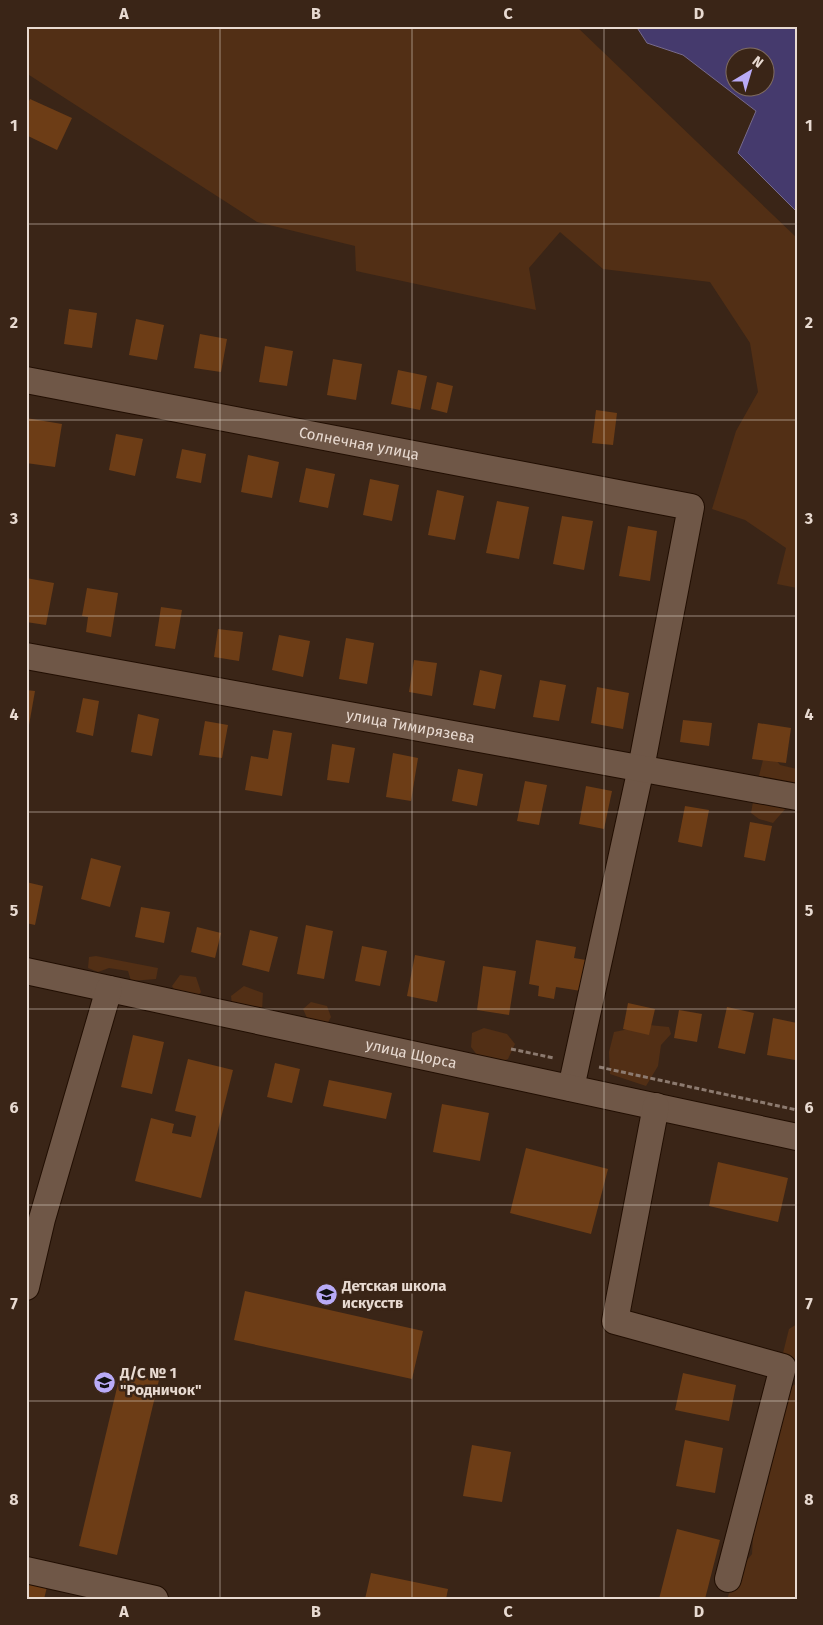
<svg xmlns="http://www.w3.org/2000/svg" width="823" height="1625" viewBox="0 0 823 1625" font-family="'Fira Sans',sans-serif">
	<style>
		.green { fill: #522f15 }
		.water { fill: #453a6d; stroke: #766a8b; fill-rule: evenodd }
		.building { fill: #6d3d16 }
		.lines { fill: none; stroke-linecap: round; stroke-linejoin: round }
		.minor-casing { stroke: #210e02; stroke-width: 28 }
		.path { stroke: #8c7a6f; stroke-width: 3; stroke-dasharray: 5 2.5; stroke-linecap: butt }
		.minor { stroke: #6f5747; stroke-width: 26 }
		.grid { fill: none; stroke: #e8dad1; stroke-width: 1; stroke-opacity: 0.55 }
		.labels { text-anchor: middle; stroke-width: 5; stroke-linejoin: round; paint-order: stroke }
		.street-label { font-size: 15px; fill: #e8dad1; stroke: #3a2517 }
		.poi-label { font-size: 15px; font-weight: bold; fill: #e8dad1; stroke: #3a2517; text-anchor: start }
		.neatline { fill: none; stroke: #e8dad1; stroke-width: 2 }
		.grid-label { font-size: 16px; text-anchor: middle; font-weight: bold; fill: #e8dad1 }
	</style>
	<rect width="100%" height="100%" fill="#3a2517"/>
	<g class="green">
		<polygon points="26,26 576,26 797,238 797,588 777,584 786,548 745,520 712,509 736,431 758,392 750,343 710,282 603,269 560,232 529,268 536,310 356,271 355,246 257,222 26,73"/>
		<polygon points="764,756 774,757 780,765 797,769 797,786 765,787 759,776"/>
		<polygon points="753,802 786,808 773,823 759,819 751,813"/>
		<polygon points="96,956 158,968 156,979 131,981 128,971 109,968 98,972 88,968 89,957"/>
		<polygon points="180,975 196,977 201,992 197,997 179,998 172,986"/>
		<polygon points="244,986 263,993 262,1010 232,1005 231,996"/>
		<polygon points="311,1002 327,1006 331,1017 326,1026 308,1020 303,1009"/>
		<polygon points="649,1025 669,1027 671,1034 661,1045 658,1066 646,1086 610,1074 609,1052 614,1032"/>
		<polygon points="484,1028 507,1034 515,1044 508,1059 494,1065 483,1063 471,1047 472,1033"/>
		<polygon points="797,1324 797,1373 792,1372 782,1357 789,1329"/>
		<polygon points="797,1383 797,1599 727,1599 736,1574 752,1554 753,1536 762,1492 768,1483 774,1425 788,1389"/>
	</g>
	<path class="water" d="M 636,26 L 797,26 L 797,212 L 738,153 L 756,111 L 683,55 L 647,43 ZM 736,58 L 766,58 L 766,88 L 736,88 Z"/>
	<g class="building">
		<polygon points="30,99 72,118 57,150 26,135 26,107"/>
		<polygon points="69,309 97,313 92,348 64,344"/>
		<polygon points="136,319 164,325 157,360 129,355"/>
		<polygon points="200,334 227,339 221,372 194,368"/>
		<polygon points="265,346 293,351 287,386 259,382"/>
		<polygon points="333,359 362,364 356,400 327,395"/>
		<polygon points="398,370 427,376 420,410 391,404"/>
		<polygon points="437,382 453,386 447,413 431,409"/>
		<polygon points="596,410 617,413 613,445 592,443"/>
		<polygon points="26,418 62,424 55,467 26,463"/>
		<polygon points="116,434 143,439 135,476 109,470"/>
		<polygon points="182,449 206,454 201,483 176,478"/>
		<polygon points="248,455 279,462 272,498 241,492"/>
		<polygon points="306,468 335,474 328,508 299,502"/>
		<polygon points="370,479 399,485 392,521 363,515"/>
		<polygon points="437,490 464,496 455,540 428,535"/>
		<polygon points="497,501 529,507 519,559 486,553"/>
		<polygon points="562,516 593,521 584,570 553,564"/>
		<polygon points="628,526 657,531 650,581 619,576"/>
		<polygon points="26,578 54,583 46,625 26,622"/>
		<polygon points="87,588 118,593 111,637 86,632 88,617 82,616"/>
		<polygon points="161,607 182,610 175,649 155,646"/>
		<polygon points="218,629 243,632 239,661 214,657"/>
		<polygon points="279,635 310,641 303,677 272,670"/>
		<polygon points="346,638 374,643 367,684 339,679"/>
		<polygon points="414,660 437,663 432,696 409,692"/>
		<polygon points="480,670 502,675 495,709 473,705"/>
		<polygon points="540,680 566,685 559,721 533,717"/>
		<polygon points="597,687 629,693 623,729 591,723"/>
		<polygon points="26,690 35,691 29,725 26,724"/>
		<polygon points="83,698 99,701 93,736 76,732"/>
		<polygon points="138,714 159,719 152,756 131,752"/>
		<polygon points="683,720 712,723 709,746 680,742"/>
		<polygon points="205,721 228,725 222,758 199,755"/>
		<polygon points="758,723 791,728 786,763 752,759"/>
		<polygon points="273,730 292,733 282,796 245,790 251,756 268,759"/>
		<polygon points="332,744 355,748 349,783 327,780"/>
		<polygon points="393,753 418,758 411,801 386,797"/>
		<polygon points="458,769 483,774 477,806 452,801"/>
		<polygon points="525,781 547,785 539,825 517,821"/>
		<polygon points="586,786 612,791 604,829 579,824"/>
		<polygon points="685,806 709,810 702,847 678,842"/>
		<polygon points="750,822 772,826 765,861 744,857"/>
		<polygon points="91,858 121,866 110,907 81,899"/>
		<polygon points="26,882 43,886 35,925 26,923"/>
		<polygon points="141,907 170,912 164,943 135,937"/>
		<polygon points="306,925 333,931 324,979 297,974"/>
		<polygon points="197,927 221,933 215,958 191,952"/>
		<polygon points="250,930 278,937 269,972 242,965"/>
		<polygon points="536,940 576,947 574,958 586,960 581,991 556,987 554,999 538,996 539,986 529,984"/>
		<polygon points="362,946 387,951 380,986 355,981"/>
		<polygon points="415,955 445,961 437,1002 407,996"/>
		<polygon points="483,966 516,971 509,1015 477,1010"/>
		<polygon points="628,1003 655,1009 649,1035 623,1029"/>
		<polygon points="727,1007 754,1013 745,1054 718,1048"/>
		<polygon points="679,1010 702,1014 697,1042 674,1038"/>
		<polygon points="773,1018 797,1023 795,1060 767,1055"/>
		<polygon points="133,1035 164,1042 152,1094 121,1087"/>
		<polygon points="188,1059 233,1070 201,1198 135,1181 151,1118 174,1124 172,1133 191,1137 196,1116 175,1111"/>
		<polygon points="275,1063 300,1069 292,1103 267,1097"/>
		<polygon points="329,1080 392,1093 386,1119 323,1106"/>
		<polygon points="442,1104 489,1113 480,1161 433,1152"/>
		<polygon points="526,1148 608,1169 591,1234 510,1213"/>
		<polygon points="718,1162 788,1178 778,1222 709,1206"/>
		<polygon points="245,1291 423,1331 412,1379 234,1340"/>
		<polygon points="121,1371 159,1380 117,1555 79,1546"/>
		<polygon points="683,1373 736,1385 729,1421 675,1410"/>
		<polygon points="685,1440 723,1448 715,1493 676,1486"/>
		<polygon points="472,1445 511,1452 502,1502 463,1496"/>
		<polygon points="677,1529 720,1540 705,1599 659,1599"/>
		<polygon points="371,1573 448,1589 446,1599 365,1599"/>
		<polygon points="26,1583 47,1587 44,1599 26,1599"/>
	</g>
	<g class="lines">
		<defs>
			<g id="minor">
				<path id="s1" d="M 26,380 L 691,507 L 641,768 L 571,1088"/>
				<path id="s2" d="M 26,656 L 797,797"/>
				<path id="s3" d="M 26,971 L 797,1137"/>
				<polyline points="656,1106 615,1321 783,1367 728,1579"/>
				<polyline points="26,1287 42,1219 109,989"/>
				<polyline points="26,1570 155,1599"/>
			</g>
		</defs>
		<use href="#minor" class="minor-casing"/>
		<g class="path">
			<polyline points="511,1049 554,1058"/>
			<polyline points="599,1067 797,1110"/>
		</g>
		<use href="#minor" class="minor"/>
	</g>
	<path class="grid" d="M 220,26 L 220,1599M 412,26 L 412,1599M 604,26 L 604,1599M 26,224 L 797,224M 26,420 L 797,420M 26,616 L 797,616M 26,812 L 797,812M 26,1009 L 797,1009M 26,1205 L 797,1205M 26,1401 L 797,1401"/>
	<defs>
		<symbol id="school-disc" viewBox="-11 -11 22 22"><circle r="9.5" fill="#b9abf7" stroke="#3a2517"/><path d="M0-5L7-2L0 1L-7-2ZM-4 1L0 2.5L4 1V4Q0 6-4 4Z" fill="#111"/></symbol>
	</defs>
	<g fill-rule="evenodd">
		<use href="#school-disc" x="314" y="1282" width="25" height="25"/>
		<use href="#school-disc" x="92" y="1370" width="25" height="25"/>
	</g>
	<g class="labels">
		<g class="street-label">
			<text dy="5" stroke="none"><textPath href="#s1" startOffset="339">Солнечная улица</textPath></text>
			<text dy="5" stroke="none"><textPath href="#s2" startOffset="391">улица Тимирязева</textPath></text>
			<text dy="5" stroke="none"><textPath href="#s3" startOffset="394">улица Щорса</textPath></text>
		</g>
		<g class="poi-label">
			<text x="342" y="1291">Детская школа<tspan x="342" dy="17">искусств</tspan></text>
			<text x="120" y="1378">Д/С № 1<tspan x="120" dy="17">"Родничок"</tspan></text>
		</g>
	</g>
	<rect width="823" height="1625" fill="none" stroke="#3a2517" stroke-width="55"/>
	<g transform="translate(750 72) rotate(38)"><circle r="24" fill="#3a2517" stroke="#806d61"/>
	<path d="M0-4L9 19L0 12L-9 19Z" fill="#b9abf7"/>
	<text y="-8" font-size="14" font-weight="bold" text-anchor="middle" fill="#e8dad1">N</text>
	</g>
	<rect x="28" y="28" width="768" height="1570" class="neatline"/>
	<g class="grid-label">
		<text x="124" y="19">A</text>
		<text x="316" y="19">B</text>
		<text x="508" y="19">C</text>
		<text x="699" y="19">D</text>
		<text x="14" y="131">1</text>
		<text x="809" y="131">1</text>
		<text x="14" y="328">2</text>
		<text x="809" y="328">2</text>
		<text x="14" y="524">3</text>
		<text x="809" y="524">3</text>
		<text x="14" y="720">4</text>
		<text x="809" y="720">4</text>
		<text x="14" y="916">5</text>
		<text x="809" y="916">5</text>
		<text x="14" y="1113">6</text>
		<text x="809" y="1113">6</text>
		<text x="14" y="1309">7</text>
		<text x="809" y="1309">7</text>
		<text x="14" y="1505">8</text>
		<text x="809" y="1505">8</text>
		<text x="124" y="1617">A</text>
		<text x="316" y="1617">B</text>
		<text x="508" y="1617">C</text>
		<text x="699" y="1617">D</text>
	</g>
</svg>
